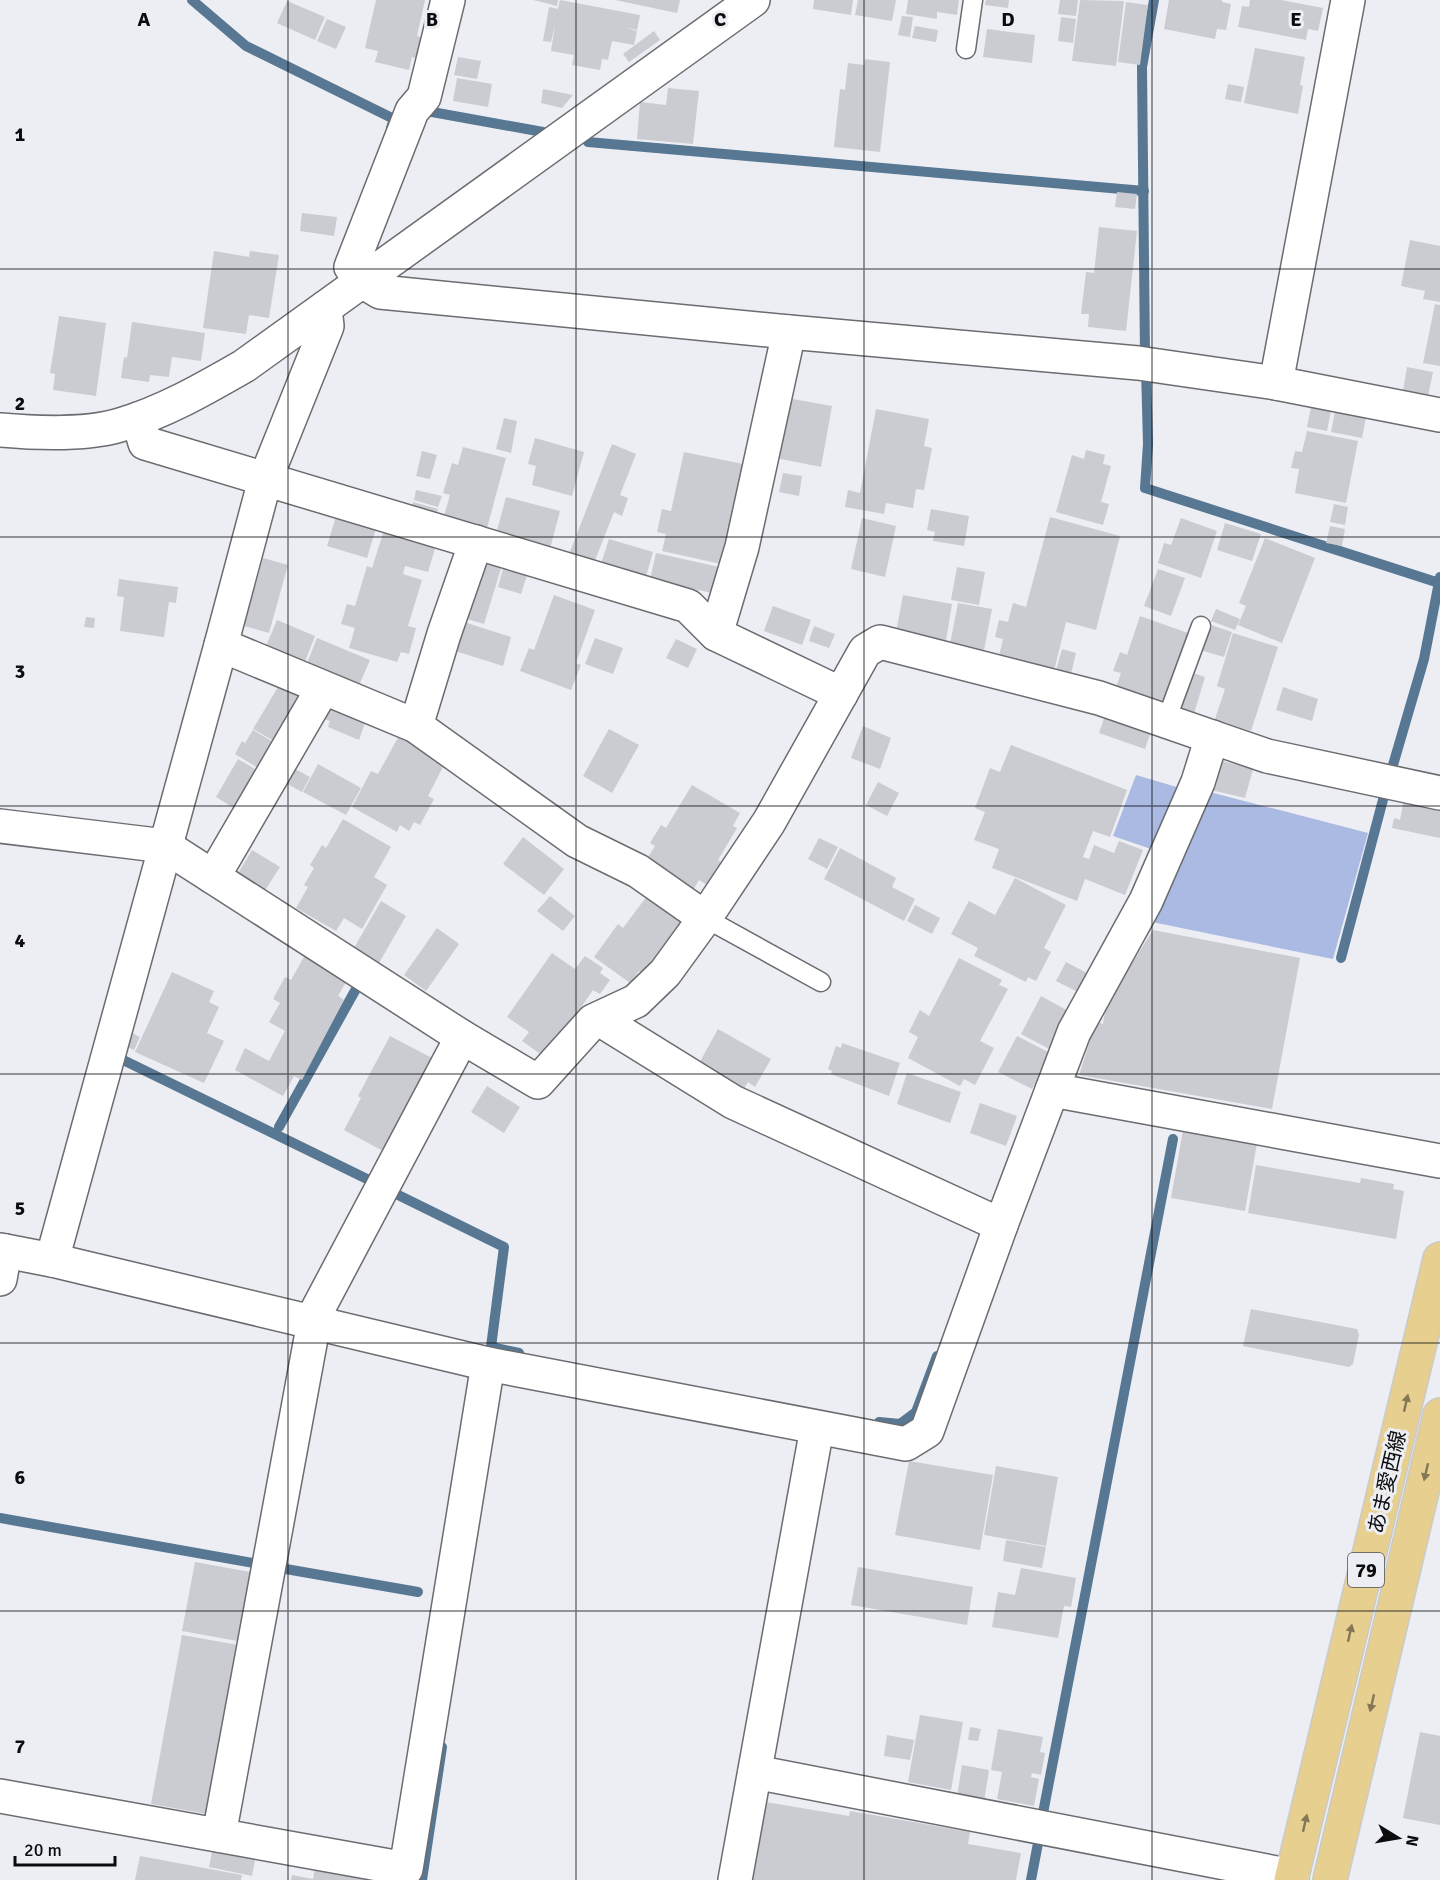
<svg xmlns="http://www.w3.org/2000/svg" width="1440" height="1880" viewBox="0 0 1440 1880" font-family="Signika,'Noto Sans JP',sans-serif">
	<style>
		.green { fill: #aabae2 }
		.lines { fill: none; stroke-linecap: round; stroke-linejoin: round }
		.stream { stroke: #577793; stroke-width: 10 }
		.building { fill: #caccd1 }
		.lane-casing { stroke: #6a6c70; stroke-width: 21 }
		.street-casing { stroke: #6a6c70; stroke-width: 36 }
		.primary-casing { stroke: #cacaca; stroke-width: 36 }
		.lane { stroke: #fff; stroke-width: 18 }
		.street { stroke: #fff; stroke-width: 33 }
		.primary { stroke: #e6cf8f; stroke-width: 33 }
		.oneway { fill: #847755 }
		.grid { fill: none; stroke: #0c0c0e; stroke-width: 1.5; stroke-opacity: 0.55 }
		.labels { text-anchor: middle; stroke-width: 6; stroke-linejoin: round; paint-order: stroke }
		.shield { fill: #eceef3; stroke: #4f5053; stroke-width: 1.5 }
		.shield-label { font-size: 20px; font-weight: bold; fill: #0c0c0e }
		.street-label { font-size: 21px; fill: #0c0c0e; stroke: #eceef3 }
		.grid-label { font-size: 20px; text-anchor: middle; font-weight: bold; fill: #0c0c0e; stroke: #eceef3; stroke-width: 6; stroke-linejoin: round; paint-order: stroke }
	</style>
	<rect width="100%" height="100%" fill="#eceef3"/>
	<g class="green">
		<polygon points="1136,775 1180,788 1154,850 1113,836"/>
		<polygon points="1202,790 1368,833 1333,959 1147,921"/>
	</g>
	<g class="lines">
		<g class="stream">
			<polyline points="192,0 246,46 394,119 391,128"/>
			<polyline points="421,110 543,132"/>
			<polyline points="588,142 1144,191"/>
			<polyline points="1145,355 1142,67 1154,0"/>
			<polyline points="1146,369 1148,444 1145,488 1439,583"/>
			<polyline points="1393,765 1424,659 1440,577"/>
			<polyline points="1341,958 1384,796"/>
			<polyline points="119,1058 367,1179"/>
			<polyline points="279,1127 361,980"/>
			<polyline points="388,1190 504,1247 491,1347 519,1353"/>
			<polyline points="879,1422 900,1424 916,1412 937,1356"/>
			<polyline points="0,1518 259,1564"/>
			<polyline points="280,1568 418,1592"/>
			<polyline points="1043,1813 1173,1139"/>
			<polyline points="422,1880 442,1747"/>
			<polyline points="1031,1880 1039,1838"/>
		</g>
	</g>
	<g class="building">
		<polygon points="376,0 425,0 417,36 423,38 418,59 412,57 409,70 375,62 378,51 365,48"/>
		<polygon points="533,0 558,0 557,6"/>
		<polygon points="560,0 640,15 637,30 624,27 637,31 634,45 612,41 608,60 602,59 600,70 572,65 574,55 551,51 555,25 551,42 543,41 549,7 558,9"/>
		<polygon points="615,0 680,0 677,13"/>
		<polygon points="814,0 853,0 851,15 813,9"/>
		<polygon points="858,0 896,0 892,21 855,15"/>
		<polygon points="908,0 959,0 957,15 937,12 937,19 906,14"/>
		<polygon points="986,0 1009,0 1008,8 985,5"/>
		<polygon points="1060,0 1078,0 1076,16 1058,14"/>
		<polygon points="1080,0 1124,1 1116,66 1072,61"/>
		<polygon points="1169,0 1222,0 1222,2 1231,4 1226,30 1217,29 1215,39 1164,29"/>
		<polygon points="1250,0 1281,0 1323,8 1318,31 1308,29 1306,40 1238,27 1242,6 1249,7"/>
		<polygon points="287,1 325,17 315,40 277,23"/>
		<polygon points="1126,2 1148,5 1140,65 1118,62"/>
		<polygon points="902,16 913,17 910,37 898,35"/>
		<polygon points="1061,17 1076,19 1073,43 1058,41"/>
		<polygon points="327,19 346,27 336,49 317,41"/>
		<polygon points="915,26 938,30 936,42 912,38"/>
		<polygon points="987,29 1035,35 1032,63 983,57"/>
		<polygon points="654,31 660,40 629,62 623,54"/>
		<polygon points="1255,48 1305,57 1300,85 1303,86 1298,114 1244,103"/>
		<polygon points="458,57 481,61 477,79 454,75"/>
		<polygon points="865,59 890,62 880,152 834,147 840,89 845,90 848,63 864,65"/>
		<polygon points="457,78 492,84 488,107 453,101"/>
		<polygon points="1228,84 1244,87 1241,102 1225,99"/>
		<polygon points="668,88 699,91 693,144 637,139 640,102 666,105"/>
		<polygon points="543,89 573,95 562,108 541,103"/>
		<polygon points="1117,192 1137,194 1135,209 1115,207"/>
		<polygon points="302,213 337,217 334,236 300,231"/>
		<polygon points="1099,227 1137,231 1126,331 1088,327 1089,314 1081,314 1086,272 1094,273"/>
		<polygon points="1410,240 1440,246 1440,302 1423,299 1425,291 1401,286"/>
		<polygon points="214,251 249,257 250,251 279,255 269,318 249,315 246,334 203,328"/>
		<polygon points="1435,304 1440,305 1440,366 1423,363"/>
		<polygon points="59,316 106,323 96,396 53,390 55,374 50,373"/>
		<polygon points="132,322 205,333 201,361 172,357 169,377 150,375 149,382 121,378 124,357 127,358"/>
		<polygon points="1407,367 1433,372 1428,396 1403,391"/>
		<polygon points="787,398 832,406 821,467 776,458"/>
		<polygon points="1312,402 1332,406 1327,431 1307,427"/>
		<polygon points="1336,405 1367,412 1362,438 1331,432"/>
		<polygon points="876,409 929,419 924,446 932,448 924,490 916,489 913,508 886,503 884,514 845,507 848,490 860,493"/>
		<polygon points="504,418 517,421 511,453 496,449"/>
		<polygon points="1307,431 1358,441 1346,503 1295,493 1299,469 1291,468 1295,451 1302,452"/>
		<polygon points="535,438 584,452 572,496 532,485 536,466 528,464"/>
		<polygon points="612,444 636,454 620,495 628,498 622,516 614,512 594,563 569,554"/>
		<polygon points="463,447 506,458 487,528 444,516 450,495 443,493 452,463 458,465"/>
		<polygon points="1086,450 1105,455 1103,464 1111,466 1101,502 1109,504 1103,525 1056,512 1072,455 1084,459"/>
		<polygon points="422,451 437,455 430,479 416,476"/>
		<polygon points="684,452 743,464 721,564 662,551 666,534 657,532 662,509 671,511"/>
		<polygon points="783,473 802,476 799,496 779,492"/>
		<polygon points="416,490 442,496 438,507 414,500"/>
		<polygon points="506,497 560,511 550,549 496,534"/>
		<polygon points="413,502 438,509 436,516 411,510"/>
		<polygon points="1334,504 1348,507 1345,525 1330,522"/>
		<polygon points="931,509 969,516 964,546 933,541 935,532 927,530"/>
		<polygon points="337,513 377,525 367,558 327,546"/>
		<polygon points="1050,517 1120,536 1096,630 1066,622 1054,671 999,656 1003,639 995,637 999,620 1008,622 1013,603 1026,607"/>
		<polygon points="862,518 896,526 885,577 851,569"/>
		<polygon points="1181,518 1217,531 1201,578 1158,563 1164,543 1171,545"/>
		<polygon points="1225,523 1261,534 1252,561 1217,550"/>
		<polygon points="1330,526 1345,529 1342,546 1326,543"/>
		<polygon points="385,527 437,542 428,572 405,566 403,574 422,580 408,626 416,628 409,654 401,652 397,662 349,648 355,628 341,624 347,604 355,606 367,566 372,568"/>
		<polygon points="1265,538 1315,558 1282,643 1238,625 1246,606 1239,603"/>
		<polygon points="609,539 653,552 645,580 600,567"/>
		<polygon points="656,553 719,567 713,593 650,580"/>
		<polygon points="479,554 503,562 484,624 460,617"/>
		<polygon points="263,558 288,565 269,633 244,626"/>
		<polygon points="505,562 529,569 521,594 498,587"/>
		<polygon points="957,567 985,572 979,605 951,600"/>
		<polygon points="1158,569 1185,578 1171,616 1144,606"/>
		<polygon points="119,579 178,587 176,603 169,602 164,637 120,631 124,597 117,596"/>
		<polygon points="554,595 595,610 576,663 581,665 571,690 520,671 529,648 534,650"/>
		<polygon points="903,595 952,604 946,641 896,632"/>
		<polygon points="958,603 992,609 984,650 950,644"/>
		<polygon points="773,606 811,620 802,645 764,631"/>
		<polygon points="1216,609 1240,619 1235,630 1211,621"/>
		<polygon points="1140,616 1188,633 1163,706 1115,690 1121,673 1113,671 1120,652 1127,655"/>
		<polygon points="86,617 95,618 94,628 84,627"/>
		<polygon points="277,620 315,636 303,667 264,651"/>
		<polygon points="461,621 511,637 503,666 452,650"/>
		<polygon points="1208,624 1232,632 1224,657 1200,650"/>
		<polygon points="814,626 835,634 829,648 809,641"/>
		<polygon points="1233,633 1278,647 1251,731 1215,719 1225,689 1217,686"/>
		<polygon points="317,638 370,660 357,690 305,668"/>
		<polygon points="595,638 623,648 613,674 585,664"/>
		<polygon points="676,639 697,649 688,668 666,658"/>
		<polygon points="1062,649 1076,653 1070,678 1055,674"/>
		<polygon points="1190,672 1205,677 1193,717 1177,712"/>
		<polygon points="281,682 306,697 279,744 253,729"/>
		<polygon points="1283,687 1318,699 1312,721 1276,710"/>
		<polygon points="326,703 366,720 359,740 328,727 330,721 321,718"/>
		<polygon points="1106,713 1152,729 1145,749 1099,733"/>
		<polygon points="863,726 891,738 880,769 851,758"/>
		<polygon points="609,729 639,745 612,793 583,776"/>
		<polygon points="253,730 278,745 263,771 235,754 242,741 245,743"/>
		<polygon points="400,734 447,759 428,796 434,799 420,825 414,822 409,831 400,825 397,832 352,807 371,771 378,774"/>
		<polygon points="1011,745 1127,790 1110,837 1093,831 1083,857 1089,859 1094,845 1114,853 1119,841 1143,850 1125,895 1085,879 1077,901 992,868 999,849 974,840 985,812 975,808 990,768 1000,772"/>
		<polygon points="238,759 265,775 242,813 216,797"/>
		<polygon points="1214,759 1253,769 1245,798 1207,789"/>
		<polygon points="318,764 361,788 346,815 303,792"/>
		<polygon points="288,765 310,777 302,792 280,780"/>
		<polygon points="878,782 899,793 887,816 866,805"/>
		<polygon points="692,785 740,813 733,826 737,828 718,860 721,862 707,885 699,880 692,892 644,864 655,846 650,843 661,825 666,828"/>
		<polygon points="1404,799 1440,806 1440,838 1392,828 1394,818 1400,820"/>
		<polygon points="343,819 391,847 374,877 387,885 362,929 344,918 336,931 296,908 308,887 304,885 314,868 310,865 322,845 326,848"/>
		<polygon points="523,837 564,869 544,895 503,864"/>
		<polygon points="819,838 838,847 827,869 808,859"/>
		<polygon points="840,848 896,878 892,887 915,899 904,921 824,879"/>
		<polygon points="252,850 280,867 264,892 237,875"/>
		<polygon points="1015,878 1066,905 1044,948 1051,952 1036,981 1028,977 1026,982 974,956 978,948 951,934 969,901 995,915"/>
		<polygon points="550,896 575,916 563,931 537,911"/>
		<polygon points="647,896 684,923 645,975 639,971 630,983 594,957 618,924 623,928"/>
		<polygon points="381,901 406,916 379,963 354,948"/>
		<polygon points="915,905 940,918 932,934 907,921"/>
		<polygon points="437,928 459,944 426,991 404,975"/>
		<polygon points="1153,930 1300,958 1272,1109 1079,1075 1096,1022 1103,1024 1106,1005"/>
		<polygon points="306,953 350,975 338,996 344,1000 302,1080 294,1076 283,1096 235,1070 245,1048 269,1061 285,1031 269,1022 280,1003 273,999 285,977 291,980"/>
		<polygon points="552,953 575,969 585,956 603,968 600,973 610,980 600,994 593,990 546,1058 522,1041 529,1032 507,1017"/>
		<polygon points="959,958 1002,980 999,985 1008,989 980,1041 994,1048 975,1085 964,1079 960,1086 908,1058 918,1037 909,1032 920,1010 929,1016"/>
		<polygon points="1066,962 1087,973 1078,992 1056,981"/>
		<polygon points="172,972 214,991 209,1002 219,1007 207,1033 224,1041 204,1083 135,1052"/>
		<polygon points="1041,996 1070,1012 1051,1050 1021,1034"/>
		<polygon points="718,1029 771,1059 755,1087 748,1082 742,1092 697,1067"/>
		<polygon points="132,1033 140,1037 134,1050 125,1046"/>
		<polygon points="390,1036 432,1058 383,1151 344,1130 361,1098 358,1096"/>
		<polygon points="1017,1036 1050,1053 1032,1089 998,1072"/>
		<polygon points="842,1043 900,1063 889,1096 831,1074 832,1071 828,1069 836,1046 841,1048"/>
		<polygon points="907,1073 961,1092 950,1123 897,1104"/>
		<polygon points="487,1086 520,1107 504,1133 471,1112"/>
		<polygon points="980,1103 1017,1116 1006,1146 970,1133"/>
		<polygon points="1183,1130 1257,1143 1245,1211 1171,1198"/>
		<polygon points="1256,1165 1360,1183 1361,1178 1394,1184 1393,1189 1404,1191 1396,1239 1248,1213"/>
		<polygon points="1251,1309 1357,1329 1359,1335 1353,1364 1349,1367 1243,1346"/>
		<polygon points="909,1461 993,1475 980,1550 895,1535"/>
		<polygon points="996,1466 1058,1477 1046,1546 984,1535"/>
		<polygon points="1006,1540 1046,1547 1042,1568 1003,1561"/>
		<polygon points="195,1562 256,1573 243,1642 182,1631"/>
		<polygon points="858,1567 973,1587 967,1625 851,1605"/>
		<polygon points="1021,1568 1076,1578 1071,1607 1064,1606 1058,1638 992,1627 998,1592 1015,1595"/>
		<polygon points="182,1635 244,1646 213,1815 151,1804"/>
		<polygon points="920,1715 963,1722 951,1790 908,1782"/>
		<polygon points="970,1727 981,1729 978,1741 968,1740"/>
		<polygon points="998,1729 1043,1737 1040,1752 1045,1753 1041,1775 1032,1773 1031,1777 1039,1779 1034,1806 997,1799 1002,1772 991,1770"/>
		<polygon points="1420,1732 1440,1736 1440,1825 1403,1818"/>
		<polygon points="887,1735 914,1740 910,1760 884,1756"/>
		<polygon points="962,1765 989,1770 984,1802 957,1797"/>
		<polygon points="766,1802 849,1816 850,1811 970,1832 968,1844 1021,1853 1016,1880 752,1880"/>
		<polygon points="213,1847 256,1855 252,1876 209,1867"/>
		<polygon points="140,1856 242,1875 241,1880 135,1880"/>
		<polygon points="315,1868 364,1878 364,1880 291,1880 292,1875 313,1879"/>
	</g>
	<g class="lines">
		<defs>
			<g id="lane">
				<polyline points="966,49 973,0"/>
				<polyline points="1166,721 1201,626"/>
				<polyline points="705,918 821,982"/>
			</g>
			<g id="street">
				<polyline points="448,0 424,97 412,111 351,267 362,281 380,292 789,332 1138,363 1276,383 1440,415"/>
				<polyline points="1276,383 1348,0"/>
				<polyline points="138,419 145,443 688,606 716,634 841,694"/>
				<path d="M 0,430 C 34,433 87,435 120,425 C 164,412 204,389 244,366 L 753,0"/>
				<polyline points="716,634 742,547 789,332"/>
				<polyline points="221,645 416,726 577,841 638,871 705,918"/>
				<polyline points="416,726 444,634 476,542"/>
				<polyline points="0,826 165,846 462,1037 538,1082 593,1021 636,1001 665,973 705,918 769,822 865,651 880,642 1099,698 1267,756 1440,793"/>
				<polyline points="213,877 323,688"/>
				<polyline points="599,1019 733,1102 1001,1225"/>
				<polyline points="1052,1090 1440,1161"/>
				<polyline points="0,1250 52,1260 488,1364 906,1444 927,1431 1001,1225 1074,1032 1146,901 1198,782 1212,737"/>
				<polyline points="52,1260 221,645 265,480 327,326 325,308"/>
				<polyline points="0,1279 5,1251"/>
				<polyline points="311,1322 462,1037"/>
				<polyline points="755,1772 1292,1876"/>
				<polyline points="0,1796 406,1869 488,1364"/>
				<polyline points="219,1835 314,1322"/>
				<polyline points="735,1880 817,1428"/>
			</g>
			<g id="primary">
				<polyline points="1291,1880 1440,1259"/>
				<polyline points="1330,1880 1440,1415"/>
			</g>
		</defs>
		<use href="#lane" class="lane-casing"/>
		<use href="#street" class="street-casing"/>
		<use href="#primary" class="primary-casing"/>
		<use href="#lane" class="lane"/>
		<use href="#street" class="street"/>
		<use href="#primary" class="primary"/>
	</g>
	<defs><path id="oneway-solid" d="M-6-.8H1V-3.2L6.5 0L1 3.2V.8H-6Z" transform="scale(1.5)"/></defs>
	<g class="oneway">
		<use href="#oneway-solid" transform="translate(1406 1403) rotate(-77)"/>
		<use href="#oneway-solid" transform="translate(1426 1472) rotate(103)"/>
		<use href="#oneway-solid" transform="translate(1350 1633) rotate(-77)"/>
		<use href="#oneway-solid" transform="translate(1372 1703) rotate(103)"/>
		<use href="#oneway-solid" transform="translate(1305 1823) rotate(-77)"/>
	</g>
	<path class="grid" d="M 288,0 L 288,1880M 576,0 L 576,1880M 864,0 L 864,1880M 1152,0 L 1152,1880M 0,269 L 1440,269M 0,537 L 1440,537M 0,806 L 1440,806M 0,1074 L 1440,1074M 0,1343 L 1440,1343M 0,1611 L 1440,1611"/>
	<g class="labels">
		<rect class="shield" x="1348" y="1553" width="36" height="34" rx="4.5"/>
		<g class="shield-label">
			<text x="1366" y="1577">79</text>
		</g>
		<g class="street-label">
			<text transform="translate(1387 1482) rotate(-77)" y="7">あま愛西線</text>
		</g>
	</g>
	<g class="grid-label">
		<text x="144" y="26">A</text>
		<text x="432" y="26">B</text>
		<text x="720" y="26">C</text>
		<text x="1008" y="26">D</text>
		<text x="1296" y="26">E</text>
		<text x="20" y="141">1</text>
		<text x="20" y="410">2</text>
		<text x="20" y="678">3</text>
		<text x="20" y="947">4</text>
		<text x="20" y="1215">5</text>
		<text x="20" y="1484">6</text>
		<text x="20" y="1753">7</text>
	</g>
	<g transform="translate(1398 1838) rotate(101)" stroke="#eceef3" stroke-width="4.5" paint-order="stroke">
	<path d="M0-4.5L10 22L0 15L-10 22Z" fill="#0c0c0e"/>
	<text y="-9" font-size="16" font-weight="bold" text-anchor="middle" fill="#0c0c0e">N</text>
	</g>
	<path d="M15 1856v9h100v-9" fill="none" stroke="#0c0c0e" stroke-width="3"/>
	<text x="24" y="1856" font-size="18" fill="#0c0c0e" stroke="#eceef3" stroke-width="4.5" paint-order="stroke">20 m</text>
</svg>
